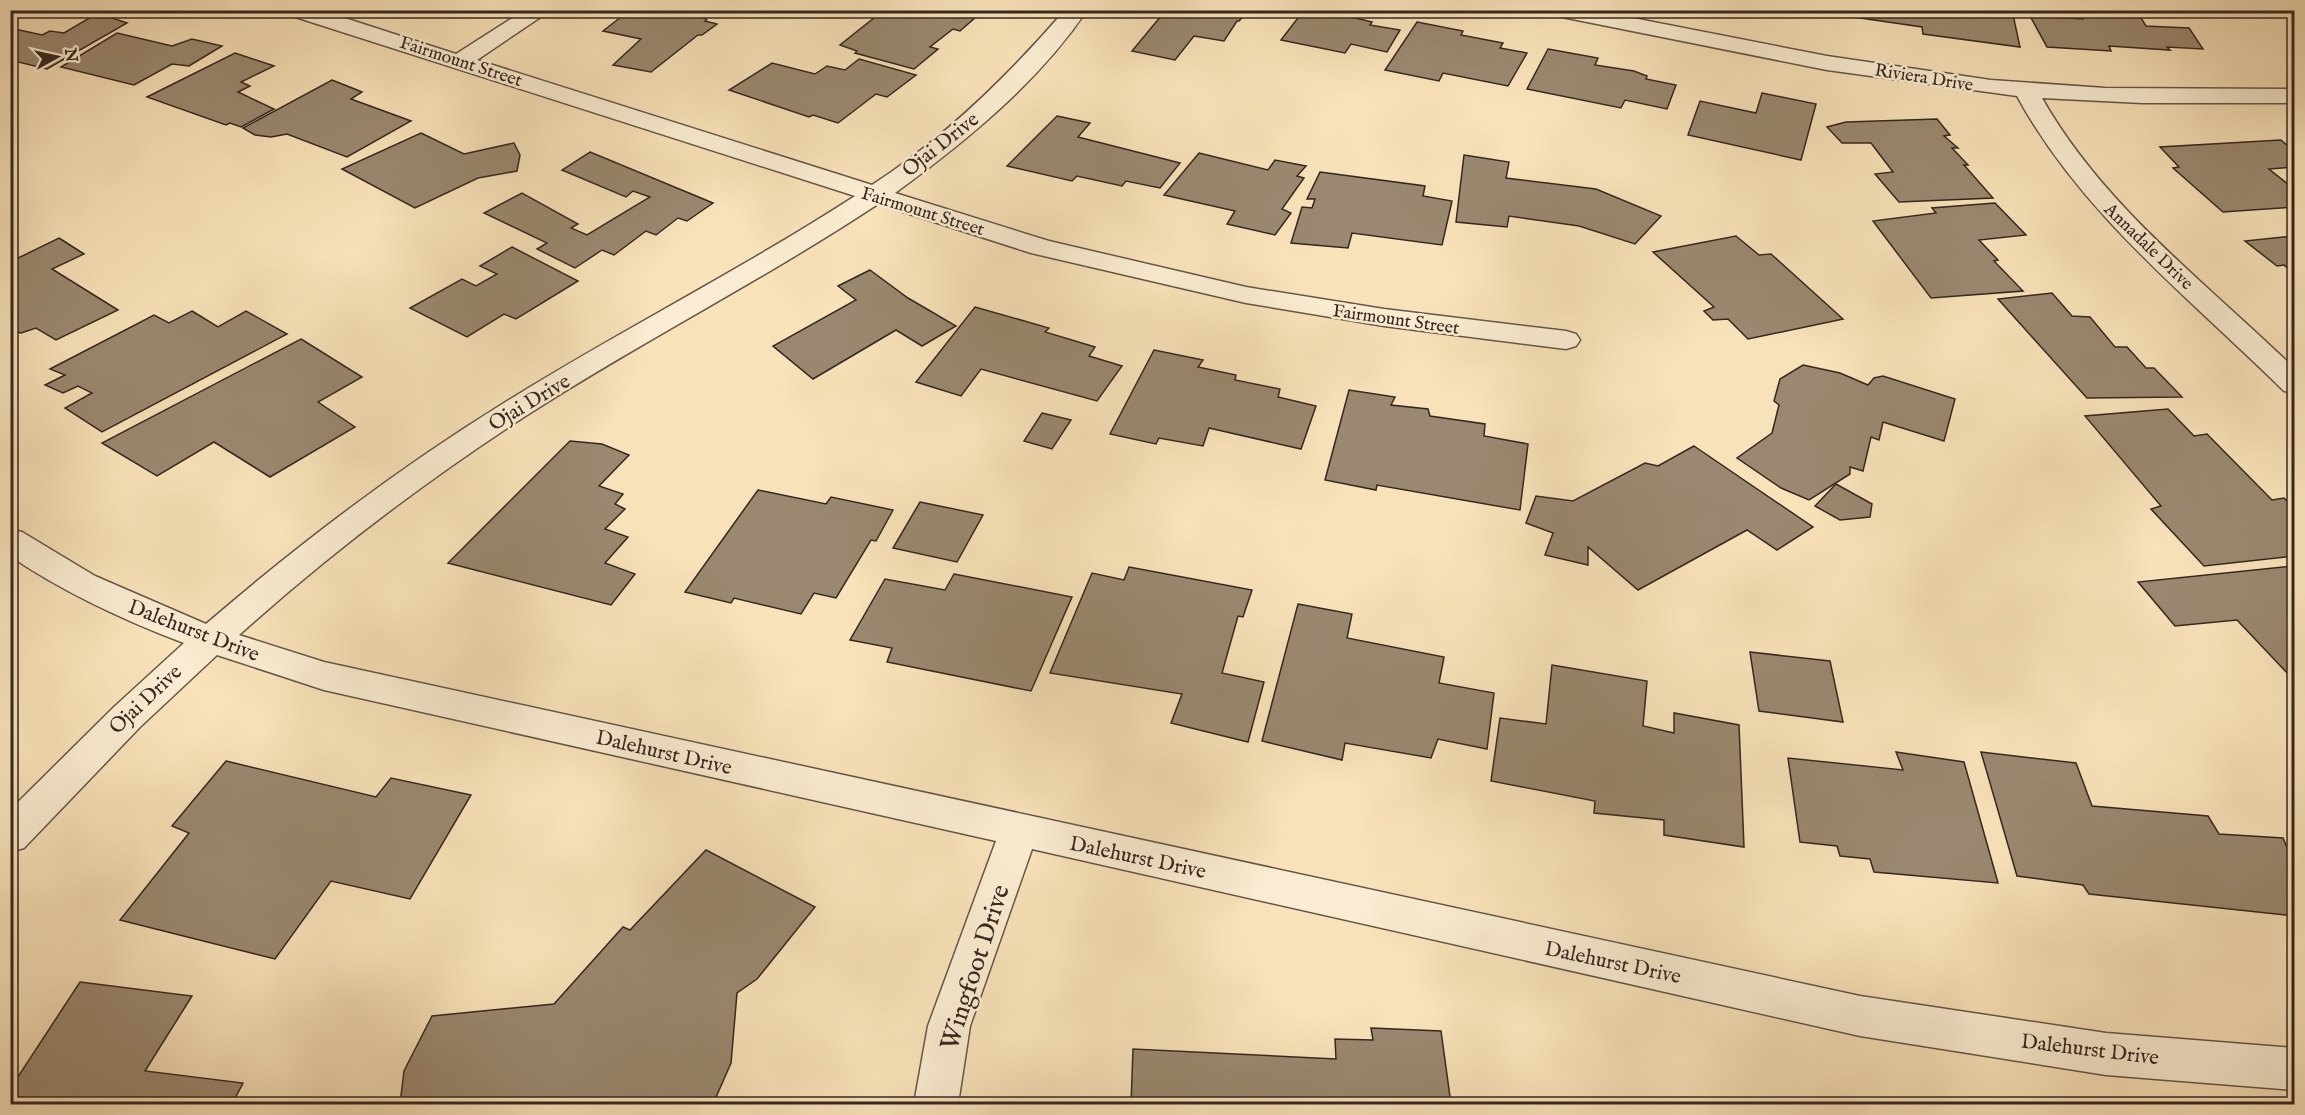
<svg xmlns="http://www.w3.org/2000/svg" width="2305" height="1115" viewBox="0 0 2305 1115" font-family="'IM FELL English',serif">
	<style>
		.building { fill: #9a8870; stroke: #352721; stroke-width: 1.5 }
		.lines { fill: none; stroke-linecap: round; stroke-linejoin: round }
		.minor-casing { stroke: #665647; stroke-width: 3 }
		.minor { fill: #faecd2; fill-rule: evenodd }
		.labels { text-anchor: middle; stroke-width: 5; stroke-linejoin: round; paint-order: stroke }
		.far-street-label { font-size: 18px; fill: #352721; stroke: #faecd2 }
		.street-label { font-size: 21px; fill: #352721; stroke: #faecd2 }
		.near-street-label { font-size: 26px; fill: #352721; stroke: #faecd2 }
	</style>
	<rect width="100%" height="100%" fill="#f8e2b9"/>
	<filter id="stains"><feTurbulence type="fractalNoise" baseFrequency=".00333" numOctaves="4"/><feColorMatrix values="0 0 0 0 .2 0 0 0 0 .09 0 0 0 0 .02 0 0 0 .5 -.17"/></filter>
	<radialGradient id="worn" r=".72"><stop offset=".6" stop-color="#630" stop-opacity="0"/><stop offset="1" stop-color="#630" stop-opacity=".3"/></radialGradient>
	<g class="building">
		<polygon points="630,10 668,10 707,19 705,21 717,24 702,35 698,35 651,72 613,65 641,39 603,31"/>
		<polygon points="884,10 954,10 977,16 960,31 953,29 930,47 938,49 914,69 855,53 857,51 840,45"/>
		<polygon points="1166,10 1249,10 1239,21 1237,21 1224,41 1194,36 1175,60 1132,51"/>
		<polygon points="1304,10 1337,11 1335,13 1372,22 1370,25 1400,30 1387,52 1351,44 1345,53 1281,40"/>
		<polygon points="1794,10 1832,10 1830,17"/>
		<polygon points="1854,10 2012,10 2020,47 1923,34 1922,27 1854,17"/>
		<polygon points="2078,10 2138,13 2146,26 2189,28 2203,49 2167,47 2170,50 2109,46 2111,51 2047,47 2030,16 2083,19"/>
		<polygon points="91,17 112,18 127,23 47,69 10,60 10,28 42,35 50,31 64,33"/>
		<polygon points="1417,22 1463,31 1461,35 1503,43 1500,48 1527,53 1508,86 1443,73 1439,81 1385,70"/>
		<polygon points="117,33 172,46 192,39 222,46 189,66 172,64 134,85 61,67"/>
		<polygon points="1548,49 1598,58 1595,65 1634,71 1647,76 1646,79 1676,85 1667,109 1625,100 1621,108 1527,89"/>
		<polygon points="235,53 274,66 241,82 250,86 238,92 274,109 241,127 230,123 226,125 147,97"/>
		<polygon points="859,59 916,75 887,97 876,94 838,123 813,115 809,117 729,90 772,63 815,74 827,66 845,70"/>
		<polygon points="332,80 362,92 351,99 411,121 347,157 287,134 271,137 255,135 243,128"/>
		<polygon points="1762,93 1816,104 1801,160 1688,135 1700,101 1756,113"/>
		<polygon points="1057,116 1090,123 1078,137 1180,163 1160,188 1126,181 1122,186 1077,176 1072,181 1007,166"/>
		<polygon points="1937,119 1950,135 1944,136 1958,148 1952,148 1968,165 1964,165 1993,198 1899,202 1875,174 1893,172 1871,143 1842,143 1827,127 1846,122"/>
		<polygon points="421,133 464,154 514,143 520,155 517,171 478,178 415,208 342,169"/>
		<polygon points="2281,140 2294,151 2294,167 2269,169 2294,189 2294,207 2223,212 2173,168 2179,167 2160,147"/>
		<polygon points="590,152 713,203 687,221 678,218 656,235 646,231 614,255 602,250 575,268 537,249 547,243 484,213 522,193 578,224 571,228 587,235 650,197 633,191 626,197 562,170"/>
		<polygon points="1199,153 1268,170 1275,160 1306,166 1297,176 1304,178 1282,209 1291,213 1275,235 1227,224 1235,211 1164,195"/>
		<polygon points="1464,155 1509,162 1506,178 1596,189 1661,216 1635,244 1579,226 1509,216 1507,227 1456,222"/>
		<polygon points="1320,172 1425,186 1423,196 1452,201 1442,245 1352,233 1348,248 1291,243 1302,207 1312,208 1315,199 1307,199"/>
		<polygon points="1995,203 2026,235 1979,240 1998,260 1994,261 2023,291 1931,298 1873,221 1936,213 1932,208"/>
		<polygon points="1736,236 1759,255 1771,254 1843,319 1748,339 1728,319 1713,320 1704,311 1714,307 1653,252"/>
		<polygon points="2294,236 2294,274 2284,265 2277,266 2245,241"/>
		<polygon points="59,238 84,254 52,269 118,310 56,340 36,328 21,333 10,331 10,262"/>
		<polygon points="512,247 578,281 516,319 504,314 467,337 410,308 462,279 476,286 497,274 480,266"/>
		<polygon points="870,270 908,298 956,326 922,346 896,330 813,379 773,346 856,300 838,286"/>
		<polygon points="2052,293 2072,316 2090,317 2115,347 2127,347 2146,368 2154,368 2182,397 2087,398 1998,299"/>
		<polygon points="975,307 1049,328 1045,332 1095,347 1089,356 1122,366 1097,401 981,369 961,396 916,382"/>
		<polygon points="192,311 218,327 246,311 287,334 102,432 65,408 92,393 78,386 63,393 45,385 65,375 50,369 154,315 169,323"/>
		<polygon points="301,339 362,377 318,402 355,427 270,477 214,442 157,476 102,443"/>
		<polygon points="1154,350 1203,360 1198,367 1236,375 1235,380 1280,389 1278,397 1316,406 1301,449 1209,428 1203,446 1159,438 1156,444 1110,434"/>
		<polygon points="1803,365 1840,373 1868,385 1874,378 1883,376 1955,399 1944,441 1883,422 1879,440 1871,437 1863,471 1850,467 1850,474 1809,500 1781,488 1737,458 1772,433 1779,405 1774,401 1780,379"/>
		<polygon points="1349,390 1395,397 1391,405 1428,409 1430,416 1485,424 1484,436 1528,444 1520,510 1377,485 1376,490 1325,480"/>
		<polygon points="2168,409 2194,436 2207,434 2272,500 2284,498 2294,509 2294,556 2204,566 2151,509 2161,506 2085,416"/>
		<polygon points="1042,413 1071,420 1052,449 1024,441"/>
		<polygon points="570,441 602,444 629,455 599,486 623,494 615,504 625,509 605,529 628,537 605,563 635,574 611,605 448,563"/>
		<polygon points="1694,446 1813,527 1777,550 1747,530 1638,590 1588,547 1588,565 1545,555 1553,533 1526,523 1536,496 1573,501 1645,463 1658,466"/>
		<polygon points="1836,484 1872,504 1870,517 1840,520 1815,506"/>
		<polygon points="758,490 826,504 831,497 893,510 876,541 871,540 836,598 814,593 801,614 734,598 731,603 685,592"/>
		<polygon points="920,502 983,515 957,562 893,548"/>
		<polygon points="2294,566 2294,673 2289,675 2237,620 2175,626 2138,582"/>
		<polygon points="1129,567 1252,590 1243,617 1238,616 1222,673 1264,682 1248,742 1171,723 1182,694 1050,673 1092,573 1124,580"/>
		<polygon points="954,574 1072,597 1031,691 887,662 892,648 850,640 885,579 945,590"/>
		<polygon points="1298,604 1352,614 1347,638 1444,657 1439,683 1494,693 1487,749 1438,739 1431,758 1345,743 1342,760 1262,741"/>
		<polygon points="1750,652 1830,661 1843,722 1759,711"/>
		<polygon points="1552,665 1647,681 1643,726 1674,733 1674,713 1739,725 1744,847 1664,835 1664,820 1594,813 1595,801 1491,781 1500,718 1546,724"/>
		<polygon points="1896,752 1964,762 1998,883 1874,872 1870,859 1840,856 1837,846 1800,842 1788,758 1903,770"/>
		<polygon points="1981,752 2076,763 2092,806 2208,816 2219,834 2283,838 2294,864 2294,916 2089,894 2083,885 2017,876"/>
		<polygon points="226,761 376,797 391,778 471,795 410,899 331,881 275,959 120,920 189,833 172,826"/>
		<polygon points="706,850 815,907 757,979 737,993 731,1063 713,1104 400,1104 404,1071 432,1016 554,1004 623,927 630,930"/>
		<polygon points="80,982 192,996 145,1071 243,1083 232,1104 10,1104 10,1089"/>
		<polygon points="1371,1028 1441,1031 1451,1104 1131,1104 1133,1049 1336,1059 1335,1039 1373,1040"/>
	</g>
	<g class="lines">
		<defs>
			<g id="minor">
				<path d="M 287,10 L 320,10 L 456,54 L 525,10 L 551,10 L 477,60 L 872,185 C 946,137 1008,76 1065,10 L 1087,10 C 1038,83 965,142 895,193 L 1049,241 L 1246,287 L 1384,309 L 1566,331 L 1576,334 L 1580,340 L 1576,346 L 1566,349 L 1384,326 L 1246,303 L 1031,253 L 878,204 C 763,280 640,342 524,417 C 424,482 328,555 239,635 L 324,662 L 1860,996 L 2106,1033 L 2294,1048 L 2294,1090 L 2106,1075 L 1860,1036 L 1032,849 L 970,1026 L 958,1104 L 914,1104 L 928,1026 L 996,841 L 324,690 L 217,655 L 140,727 L 24,848 L 10,852 L 10,810 L 114,707 L 184,643 C 123,620 65,593 10,556 L 10,529 L 22,532 L 95,576 L 206,624 C 300,543 399,468 504,403 C 619,331 741,270 855,196 L 289,15 Z"/>
				<path d="M 1547,10 L 1592,10 L 1827,56 L 1991,80 L 2105,88 L 2294,89 L 2294,103 L 2142,103 L 2042,98 C 2103,206 2206,283 2294,368 L 2294,393 L 2284,391 C 2190,298 2081,214 2017,96 L 1827,70 L 1557,16 L 1549,15 Z"/>
			</g>
		</defs>
		<use href="#minor" class="minor-casing"/>
		<use href="#minor" class="minor"/>
	</g>
	<g class="labels">
		<g class="far-street-label">
			<text transform="translate(461 61) rotate(18)" y="6">Fairmount Street</text>
			<text transform="translate(1924 77) rotate(9)" y="6">Riviera Drive</text>
			<text transform="translate(923 211) rotate(17)" y="6">Fairmount Street</text>
			<text transform="translate(2149 246) rotate(44)" y="6">Annadale Drive</text>
			<text transform="translate(1396 319) rotate(8)" y="6">Fairmount Street</text>
		</g>
		<g class="street-label">
			<text transform="translate(940 144) rotate(-38)" y="7">Ojai Drive</text>
			<text transform="translate(529 402) rotate(-31)" y="7">Ojai Drive</text>
			<text transform="translate(194 630) rotate(21)" y="7">Dalehurst Drive</text>
			<text transform="translate(145 699) rotate(-43)" y="7">Ojai Drive</text>
			<text transform="translate(664 752) rotate(13)" y="7">Dalehurst Drive</text>
			<text transform="translate(1138 857) rotate(12)" y="7">Dalehurst Drive</text>
			<text transform="translate(1613 962) rotate(12)" y="7">Dalehurst Drive</text>
			<text transform="translate(2090 1049) rotate(7)" y="7">Dalehurst Drive</text>
		</g>
		<g class="near-street-label">
			<text transform="translate(974 967) rotate(-72)" y="9">Wingfoot Drive</text>
		</g>
	</g>
	<rect width="2305" height="1115" fill="none" stroke="#f8e2b9" stroke-width="36"/>
	<rect x="12" y="12" width="2281" height="1091" fill="none" stroke="#352721" stroke-width="3"/>
	<rect x="18" y="18" width="2269" height="1079" fill="none" stroke="#352721" stroke-width="1.5"/>
	<g transform="translate(57 57) rotate(82)" stroke="#faecd2" stroke-width="4.5" paint-order="stroke">
	<path d="M0-4.5L10 22L0 15L-10 22Z" fill="#352721"/>
	<text y="-9" font-size="16" font-weight="bold" text-anchor="middle" fill="#352721">N</text>
	</g>
	<rect width="100%" height="100%" filter="url(#stains)"/>
	<rect width="100%" height="100%" fill="url(#worn)"/>
</svg>
